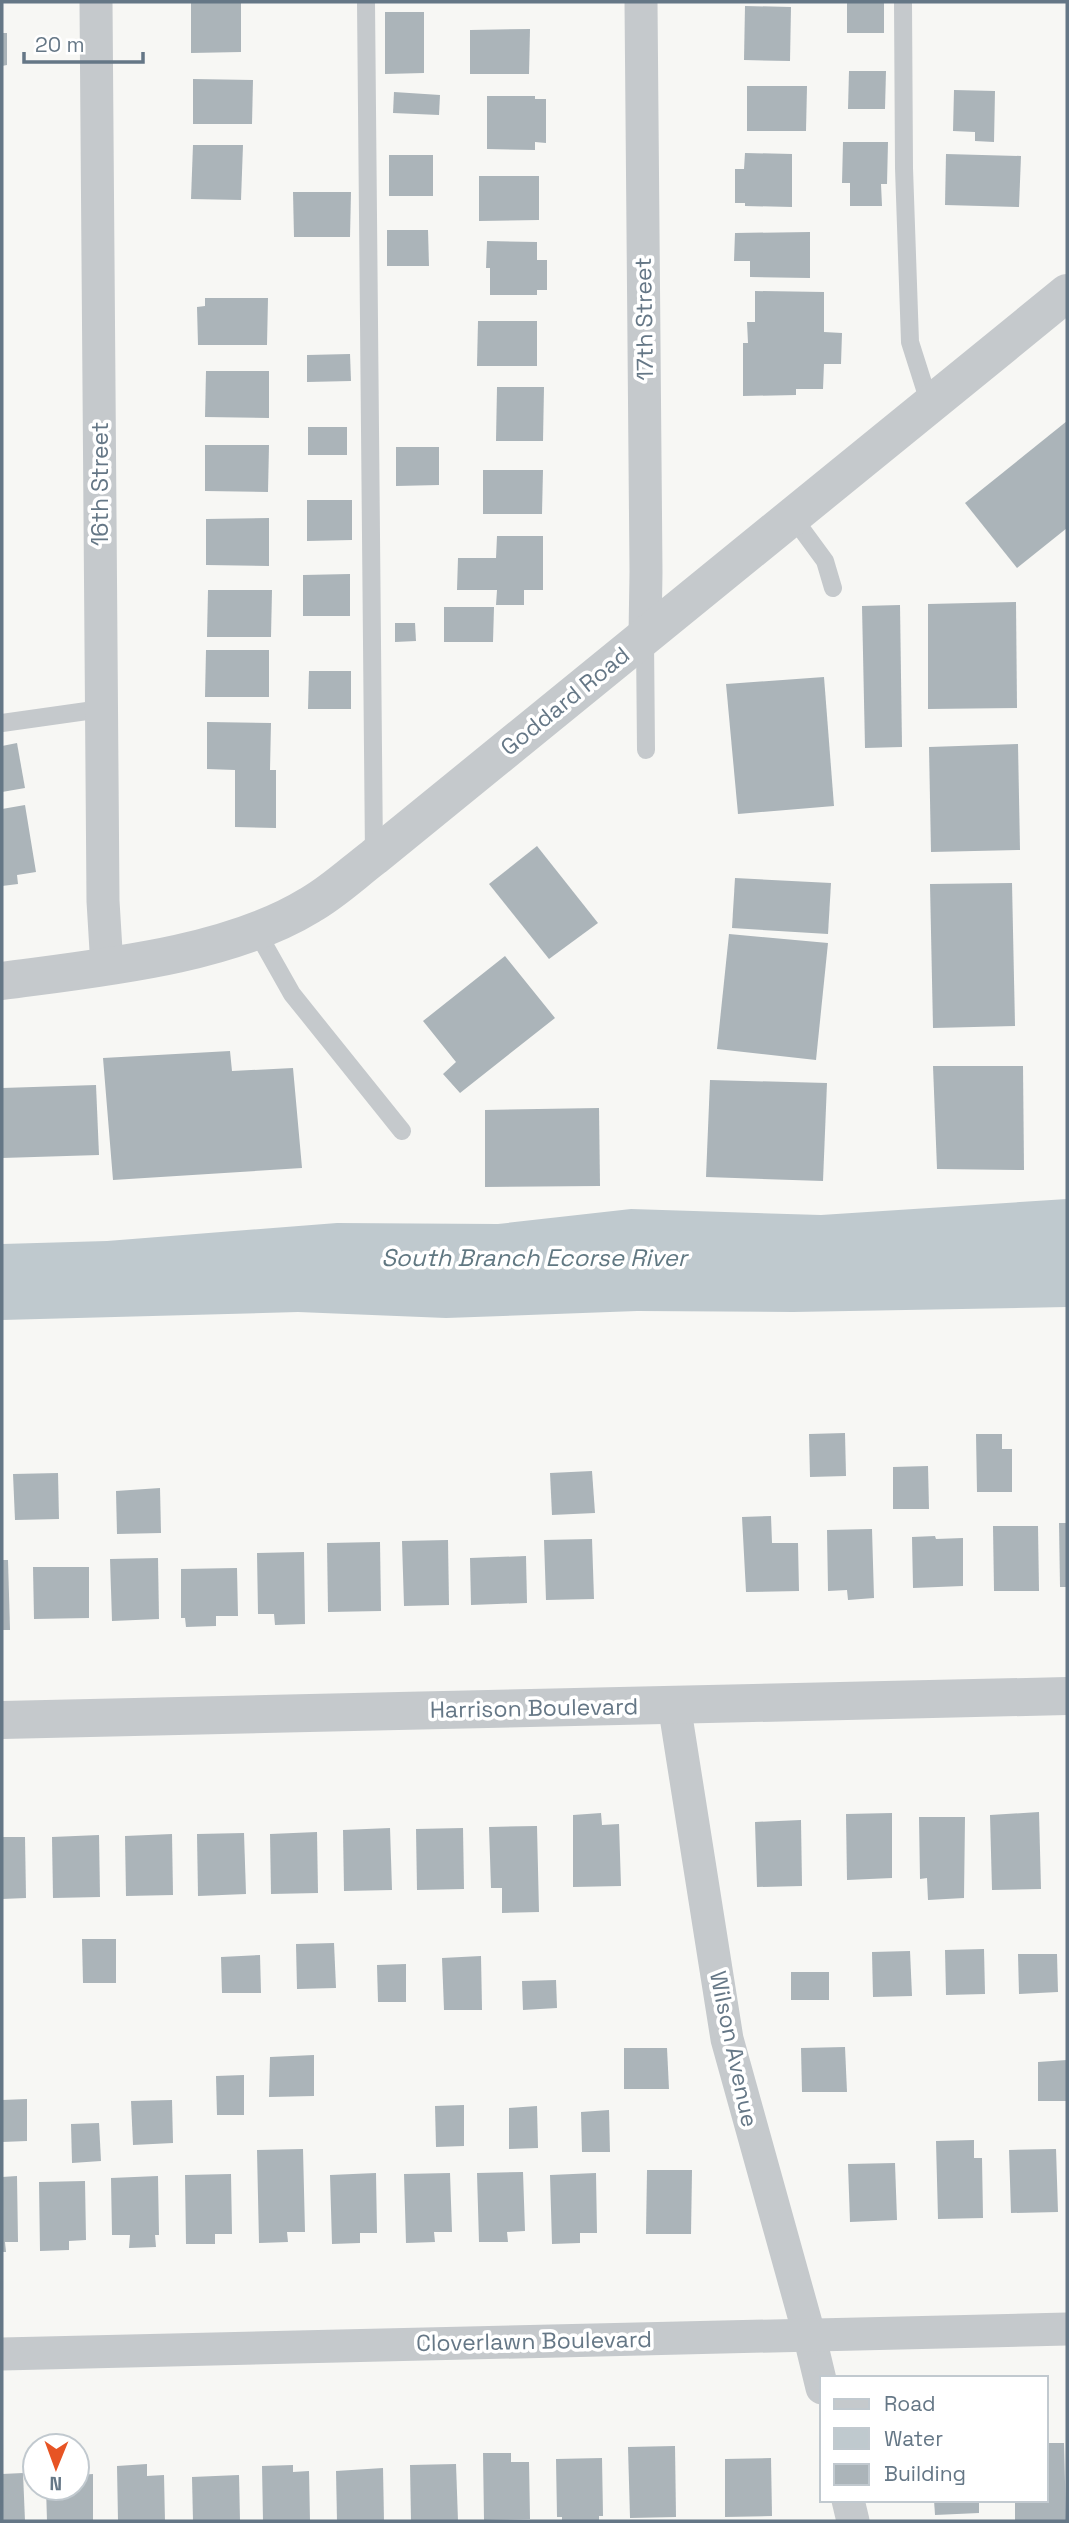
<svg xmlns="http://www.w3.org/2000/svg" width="1069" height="2523" viewBox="0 0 1069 2523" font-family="'Space Grotesk',sans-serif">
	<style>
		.water { fill: #bfc9ce }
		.building { fill: #abb4b9 }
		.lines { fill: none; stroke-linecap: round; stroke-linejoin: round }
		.service { stroke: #c5c9cc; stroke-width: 18 }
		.minor { stroke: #c5c9cc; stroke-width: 33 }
		.tertiary { stroke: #c5c9cc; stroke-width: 38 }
		.labels { text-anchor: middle; stroke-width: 7; stroke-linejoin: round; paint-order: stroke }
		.street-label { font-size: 23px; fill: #657786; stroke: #fff }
		.water-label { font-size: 24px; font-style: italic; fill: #617882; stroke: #fff }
	</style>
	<rect width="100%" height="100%" fill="#f7f7f4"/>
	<polygon class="water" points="1067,1199 1067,1307 793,1312 637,1311 446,1318 298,1312 2,1320 2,1244 107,1241 337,1223 498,1224 631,1209 821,1215"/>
	<g class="building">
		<polygon points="191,2 241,2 241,52 191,53"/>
		<rect x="847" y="2" width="37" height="31"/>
		<polygon points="745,6 791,7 790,61 744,60"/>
		<polygon points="385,12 424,12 424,73 385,74"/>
		<polygon points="530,29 529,74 470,74 470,30"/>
		<polygon points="2,33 7,33 7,65 2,66"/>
		<polygon points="849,71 886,71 885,109 848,109"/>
		<polygon points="193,79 253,80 252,124 193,124"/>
		<polygon points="747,86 807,86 806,131 747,131"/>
		<polygon points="954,90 995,91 994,142 975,141 975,132 953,131"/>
		<polygon points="394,92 440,95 439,115 393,113"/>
		<polygon points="487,96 535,96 535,99 546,99 546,143 535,142 535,150 487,149"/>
		<polygon points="843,142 888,142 887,184 881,184 882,206 850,206 850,183 842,183"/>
		<polygon points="193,145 243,145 241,200 191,199"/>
		<polygon points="745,153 792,154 792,207 745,206 745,203 735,203 735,169 744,169"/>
		<polygon points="946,154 1021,156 1019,207 945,205"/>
		<rect x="389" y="155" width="44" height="41"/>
		<polygon points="479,176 539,176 539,220 479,221"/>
		<polygon points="293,192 351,192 350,237 294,237"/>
		<polygon points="387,230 428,230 429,266 387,266"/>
		<polygon points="810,232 810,278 750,277 750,261 734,261 735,233"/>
		<polygon points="487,241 537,242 537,260 547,260 547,290 537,290 537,295 490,295 490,268 486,268"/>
		<polygon points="755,291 824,292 824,332 842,333 841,364 824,364 823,389 796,389 796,395 743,396 743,343 748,343 747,322 755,322"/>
		<polygon points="205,298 268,298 267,345 198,345 197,307 205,306"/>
		<polygon points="478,321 537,321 537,366 477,366"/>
		<polygon points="350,354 351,381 307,382 307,355"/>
		<polygon points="206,371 269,371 269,418 205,417"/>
		<polygon points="497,387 544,387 543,441 496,441"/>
		<polygon points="1067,421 1067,528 1017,568 965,503"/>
		<rect x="308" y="427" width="39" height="28"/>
		<polygon points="205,445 269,445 268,492 205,491"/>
		<polygon points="396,447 439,447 439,485 396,486"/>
		<polygon points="483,470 543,470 542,514 483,514"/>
		<polygon points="307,500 352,500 352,540 307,541"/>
		<polygon points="269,518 269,566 206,565 206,519"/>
		<polygon points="497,536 543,536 543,590 524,590 524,605 496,605 497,590 457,590 458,558 496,558"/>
		<polygon points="350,574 350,616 303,616 303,575"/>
		<polygon points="208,590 272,590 271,637 207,637"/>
		<polygon points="1016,602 1017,708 928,709 928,604"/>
		<polygon points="900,605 902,747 865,748 862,606"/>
		<polygon points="444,607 494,607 493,642 444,642"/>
		<polygon points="395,623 415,623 416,641 395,642"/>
		<polygon points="206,650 269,650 269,697 205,697"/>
		<polygon points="309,671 351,671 351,709 308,709"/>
		<polygon points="824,677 834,806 738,814 726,684"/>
		<polygon points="207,722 271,723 270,770 276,770 276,828 235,827 235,770 207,769"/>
		<polygon points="17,743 25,788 2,792 2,746"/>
		<polygon points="1018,744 1020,850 931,852 929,747"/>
		<polygon points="25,805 36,872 17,875 18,884 2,886 2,809"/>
		<polygon points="537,846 598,923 549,959 489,884"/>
		<polygon points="735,878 831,883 828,934 732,928"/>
		<polygon points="1012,883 1015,1026 933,1028 930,884"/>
		<polygon points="729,934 828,943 816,1060 717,1049"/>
		<polygon points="505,956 555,1018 460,1093 443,1074 456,1062 423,1021"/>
		<polygon points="230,1051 232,1071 293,1068 302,1168 113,1180 103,1058"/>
		<polygon points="933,1066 1023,1066 1024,1170 937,1169"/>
		<polygon points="710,1080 827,1083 823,1181 706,1177"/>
		<polygon points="96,1085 99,1155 2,1158 2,1088"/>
		<polygon points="599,1108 600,1186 485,1187 485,1110"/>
		<polygon points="845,1433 846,1476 810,1477 809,1434"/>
		<polygon points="976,1434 1002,1434 1002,1449 1012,1449 1012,1492 977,1492"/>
		<polygon points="928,1466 929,1509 893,1509 893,1467"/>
		<polygon points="592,1471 595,1513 552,1515 550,1473"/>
		<polygon points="58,1473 59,1519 15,1520 13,1474"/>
		<polygon points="160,1488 161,1533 117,1534 116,1491"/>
		<polygon points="771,1516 772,1543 798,1543 799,1591 746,1592 742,1517"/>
		<polygon points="1059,1523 1067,1523 1067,1587 1060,1587"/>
		<polygon points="993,1526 1038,1526 1039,1591 994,1591"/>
		<polygon points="872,1529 874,1598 848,1600 847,1590 828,1591 827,1530"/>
		<polygon points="935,1536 936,1539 963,1538 963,1586 913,1588 912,1537"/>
		<polygon points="592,1539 594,1599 546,1600 544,1540"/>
		<polygon points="448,1540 449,1605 404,1606 402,1541"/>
		<polygon points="380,1542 381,1611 328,1612 327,1543"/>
		<polygon points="304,1552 305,1624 275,1625 274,1614 258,1614 257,1553"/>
		<polygon points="526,1556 527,1603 471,1605 470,1558"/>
		<polygon points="158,1558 159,1619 112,1621 110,1559"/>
		<polygon points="2,1560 8,1560 10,1630 2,1630"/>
		<polygon points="33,1567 89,1567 89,1618 34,1619"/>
		<polygon points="237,1568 238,1616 216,1616 216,1626 186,1627 185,1618 181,1618 181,1569"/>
		<polygon points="1039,1812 1041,1889 992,1890 990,1815"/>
		<polygon points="601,1813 602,1825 619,1824 621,1886 573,1887 573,1815"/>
		<polygon points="892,1813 892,1878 847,1880 846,1814"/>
		<polygon points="919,1817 965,1817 964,1898 928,1900 927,1878 920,1879"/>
		<polygon points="801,1820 802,1886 757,1887 755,1822"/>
		<polygon points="537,1826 539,1912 502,1913 502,1888 491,1888 489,1827"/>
		<polygon points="390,1828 392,1890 344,1891 343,1830"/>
		<polygon points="463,1828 464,1889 417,1890 416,1829"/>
		<polygon points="317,1832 318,1893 271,1894 270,1834"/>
		<polygon points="244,1833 246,1894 198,1896 197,1834"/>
		<polygon points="172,1834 173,1895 126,1896 125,1836"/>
		<polygon points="99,1835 100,1897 53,1898 52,1837"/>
		<polygon points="2,1837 25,1837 26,1898 2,1899"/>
		<polygon points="82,1939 116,1939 116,1983 83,1983"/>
		<polygon points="334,1943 336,1988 297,1989 296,1944"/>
		<polygon points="984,1949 985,1994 946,1995 945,1950"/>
		<polygon points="910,1951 912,1996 873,1997 872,1952"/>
		<polygon points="1018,1954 1057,1954 1058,1992 1019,1994"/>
		<polygon points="260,1955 261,1993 222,1993 221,1957"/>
		<polygon points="481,1956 482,2010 444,2010 442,1958"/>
		<polygon points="406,1964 406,2002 378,2002 377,1965"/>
		<rect x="791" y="1972" width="38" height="28"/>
		<polygon points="556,1980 557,2008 523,2010 522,1981"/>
		<polygon points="845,2047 847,2092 802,2092 801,2048"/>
		<polygon points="624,2048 667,2048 669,2089 624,2089"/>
		<polygon points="314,2055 314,2096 269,2097 270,2057"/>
		<polygon points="1067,2060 1067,2101 1038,2101 1038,2062"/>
		<polygon points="244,2075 244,2115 217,2115 216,2076"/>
		<polygon points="27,2099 27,2141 2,2142 2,2100"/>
		<polygon points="172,2100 173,2143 133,2145 131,2101"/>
		<polygon points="464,2105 464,2146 436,2147 435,2106"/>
		<polygon points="537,2106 538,2148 509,2149 509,2108"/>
		<polygon points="609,2110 610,2152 582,2152 581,2112"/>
		<polygon points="99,2123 101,2161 72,2163 71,2124"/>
		<polygon points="974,2140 974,2158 982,2158 983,2218 938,2219 936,2141"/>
		<polygon points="303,2149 305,2232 287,2232 288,2242 259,2243 257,2150"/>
		<polygon points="1056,2149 1058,2212 1011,2213 1009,2150"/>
		<polygon points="895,2163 897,2220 850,2222 848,2164"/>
		<polygon points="647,2170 692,2170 691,2234 646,2234"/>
		<polygon points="523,2172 525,2231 507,2232 508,2242 479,2242 477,2173"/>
		<polygon points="376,2173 377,2233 360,2233 360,2243 332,2244 330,2175"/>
		<polygon points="450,2173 452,2232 434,2232 435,2242 406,2243 404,2174"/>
		<polygon points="596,2173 597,2233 580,2233 580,2243 552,2244 550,2175"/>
		<polygon points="231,2174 232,2234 215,2234 215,2244 186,2244 185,2175"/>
		<polygon points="17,2176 18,2242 5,2242 6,2252 2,2252 2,2177"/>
		<polygon points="158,2176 159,2235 155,2235 156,2247 129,2248 130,2235 112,2235 111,2178"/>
		<polygon points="85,2181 86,2240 69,2241 69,2250 40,2251 39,2182"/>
		<polygon points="1046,2443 1064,2443 1066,2521 1015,2521 1015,2500 1046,2500"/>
		<polygon points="675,2446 676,2517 630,2518 628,2447"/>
		<polygon points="483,2453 511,2453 511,2462 529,2462 530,2519 484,2520"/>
		<polygon points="602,2458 603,2516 599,2516 599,2521 562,2521 562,2517 557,2517 556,2459"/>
		<polygon points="771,2458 772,2516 725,2517 725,2459"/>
		<polygon points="147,2464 147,2476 164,2475 165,2521 118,2521 117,2466"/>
		<polygon points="456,2464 458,2521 411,2521 410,2465"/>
		<polygon points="293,2465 293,2472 309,2471 310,2521 263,2521 262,2466"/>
		<polygon points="383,2468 384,2521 337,2521 336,2471"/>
		<polygon points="23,2473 25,2521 2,2521 2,2474"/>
		<polygon points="93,2474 93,2521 47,2521 46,2488 77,2488 77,2475"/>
		<polygon points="239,2475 240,2521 193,2521 192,2477"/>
		<polygon points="934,2500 979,2500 979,2513 935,2515"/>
	</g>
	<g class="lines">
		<g class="service">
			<polyline points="366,2 374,856"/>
			<polyline points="903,2 904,168 910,342 930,405"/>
			<polyline points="792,516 825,561 833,588"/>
			<polyline points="645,640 646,750"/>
			<polyline points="2,723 101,709"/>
			<polyline points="257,932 292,994 402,1131"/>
		</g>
		<g class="minor">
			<polyline points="96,2 103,901 107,967"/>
			<polyline points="641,2 646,572 645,636"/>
			<polyline points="674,1704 727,2039 809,2334 822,2388"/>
			<polyline points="2,2354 1067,2329"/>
			<polyline points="848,2500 853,2521"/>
		</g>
		<g class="tertiary">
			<path d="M 2,981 C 98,968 227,956 310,905 C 333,892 353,873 374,857 L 1067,293"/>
			<polyline points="2,1720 1067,1696"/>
		</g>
	</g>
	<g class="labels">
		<g class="street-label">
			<text transform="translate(644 319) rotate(-91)" y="8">17th Street</text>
			<text transform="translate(100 484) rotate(-90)" y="8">16th Street</text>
			<text transform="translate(565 701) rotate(-39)" y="8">Goddard Road</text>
			<text transform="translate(534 1708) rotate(-1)" y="8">Harrison Boulevard</text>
			<text transform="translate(734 2049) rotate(78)" y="8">Wilson Avenue</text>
			<text transform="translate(534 2341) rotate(-1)" y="8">Cloverlawn Boulevard</text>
		</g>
		<g class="water-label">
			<text x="534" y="1266">South Branch Ecorse River</text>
		</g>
	</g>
	<rect width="1069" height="2523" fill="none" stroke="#657786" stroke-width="7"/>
	<rect x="820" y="2376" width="228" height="126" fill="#ffffff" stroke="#c1c9cf" stroke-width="2"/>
	<rect x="834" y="2399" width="35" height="10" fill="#c5c9cc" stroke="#c1c9cf" stroke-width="2"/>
	<text x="884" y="2411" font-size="21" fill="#657786">Road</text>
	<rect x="834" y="2428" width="35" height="21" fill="#bfc9ce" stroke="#c1c9cf" stroke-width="2"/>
	<text x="884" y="2446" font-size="21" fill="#657786">Water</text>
	<rect x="834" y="2464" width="35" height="21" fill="#abb4b9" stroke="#c1c9cf" stroke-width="2"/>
	<text x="884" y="2481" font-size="21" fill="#657786">Building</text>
	<g transform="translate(56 2467) rotate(181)"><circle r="33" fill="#ffffff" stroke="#c1c9cf" stroke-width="2"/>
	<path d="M0-5L12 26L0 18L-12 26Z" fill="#e75424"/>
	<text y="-10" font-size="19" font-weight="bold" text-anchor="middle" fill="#657786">N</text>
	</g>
	<path d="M24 52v10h119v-10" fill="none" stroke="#657786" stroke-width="3.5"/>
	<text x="35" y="52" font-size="21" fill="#657786" stroke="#ffffff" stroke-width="5" paint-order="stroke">20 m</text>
</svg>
